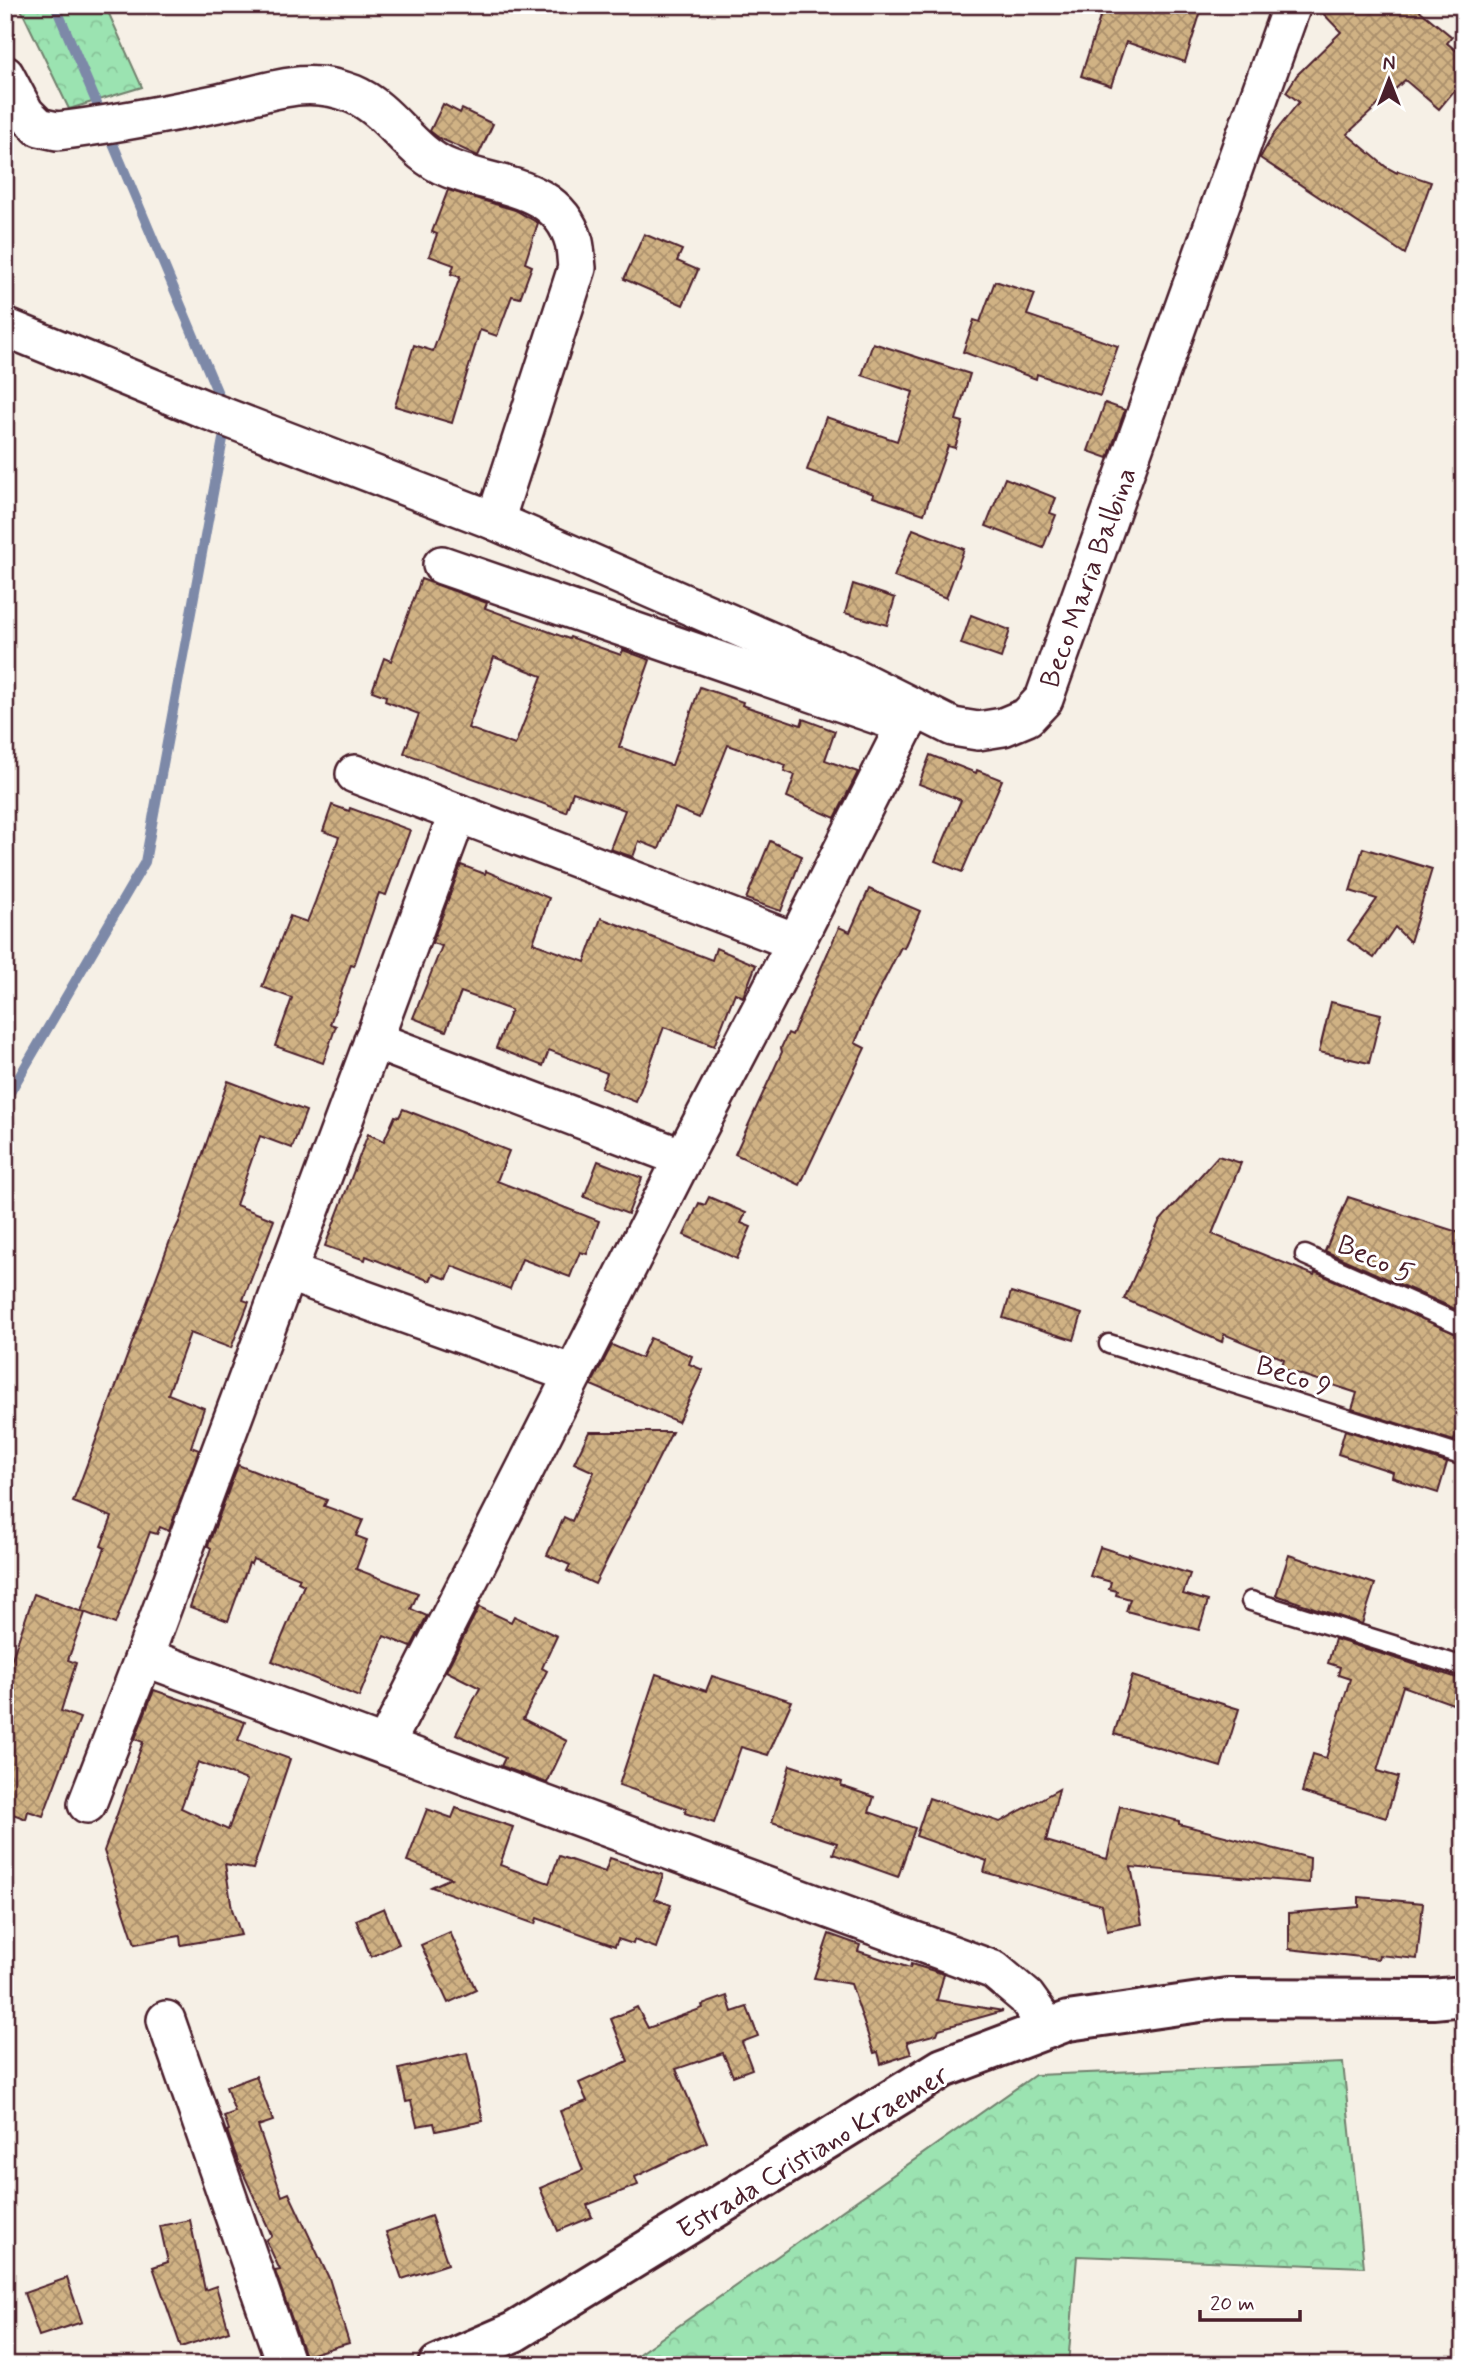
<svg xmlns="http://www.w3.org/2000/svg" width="1469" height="2370" viewBox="0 0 1469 2370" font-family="Mynerve,sans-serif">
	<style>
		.forest { fill: url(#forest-crowns); stroke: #72816e; stroke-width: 2 }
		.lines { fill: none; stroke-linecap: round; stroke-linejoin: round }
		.stream { stroke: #7d89a8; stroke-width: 10 }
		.building { fill: url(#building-cross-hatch); stroke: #4a1f2b; stroke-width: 2; fill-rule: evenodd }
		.service-casing { stroke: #4a1f2b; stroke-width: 23 }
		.minor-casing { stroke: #4a1f2b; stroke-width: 42 }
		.secondary-casing { stroke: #4a1f2b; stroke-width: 44 }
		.service { stroke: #fff; stroke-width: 18 }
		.minor { stroke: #fff; stroke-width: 37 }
		.secondary { stroke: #fff; stroke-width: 38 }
		.labels { text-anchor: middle; stroke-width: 6; stroke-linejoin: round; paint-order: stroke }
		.street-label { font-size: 28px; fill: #4a1f2b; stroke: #fff }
	</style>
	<defs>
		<pattern id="forest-crowns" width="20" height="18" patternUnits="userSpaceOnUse" patternTransform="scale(1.75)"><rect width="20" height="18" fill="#9be3b1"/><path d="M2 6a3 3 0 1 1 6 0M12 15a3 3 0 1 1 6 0" fill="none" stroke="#87c298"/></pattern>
		<pattern id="building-cross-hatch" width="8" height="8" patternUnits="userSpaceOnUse" patternTransform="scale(1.75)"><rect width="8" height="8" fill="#d0b284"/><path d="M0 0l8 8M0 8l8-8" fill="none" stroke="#ab906c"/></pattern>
	</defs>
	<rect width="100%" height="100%" fill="#f6f0e6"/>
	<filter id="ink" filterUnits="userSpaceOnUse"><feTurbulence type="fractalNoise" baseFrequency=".0143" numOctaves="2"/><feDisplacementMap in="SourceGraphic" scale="14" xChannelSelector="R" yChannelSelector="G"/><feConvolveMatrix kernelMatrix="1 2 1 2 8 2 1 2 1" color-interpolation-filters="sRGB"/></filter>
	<g filter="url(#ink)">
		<g class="forest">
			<polygon points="19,5 105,5 142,87 69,109"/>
			<polygon points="1343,2063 1364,2267 1077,2256 1068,2365 623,2365 1035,2075"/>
		</g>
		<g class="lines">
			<g class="stream">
				<polyline points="55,5 103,118"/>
				<polyline points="108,132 219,396"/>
				<polyline points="5,1101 145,862 223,439"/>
			</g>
		</g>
		<g class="building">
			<polygon points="1104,5 1203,5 1185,62 1126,42 1111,86 1081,76"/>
			<polygon points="1315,5 1413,5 1452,37 1447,43 1464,57 1464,79 1439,109 1405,80 1347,134 1386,167 1397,173 1398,171 1431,182 1405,254 1260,158 1273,135 1299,102 1286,92 1297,75 1341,32"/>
			<polygon points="443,104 460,113 462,109 493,124 478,156 439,138 430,131"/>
			<polygon points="448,190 515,210 538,223 525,263 532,266 520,298 512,296 497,336 480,330 452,423 395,406 414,345 433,351 460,277 451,274 454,265 429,256 437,234 432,232"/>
			<polygon points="644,234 682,250 677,261 698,270 683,305 624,279"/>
			<polygon points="995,281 1035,294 1027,315 1118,346 1100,396 1037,374 1036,379 963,352 974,320 980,322"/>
			<polygon points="873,343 970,374 956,420 963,422 955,448 948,446 924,514 873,497 874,494 807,470 826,417 897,441 913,392 862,375"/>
			<polygon points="1105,403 1125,410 1108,458 1088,451"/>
			<polygon points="1005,478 1056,498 1050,513 1056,515 1043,548 986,526"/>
			<polygon points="913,529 964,549 946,598 894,577"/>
			<path d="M 421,579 L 487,603 L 485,608 L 569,639 L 570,637 L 621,655 L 623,650 L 650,660 L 619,747 L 670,765 L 672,765 L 700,687 L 743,702 L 742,705 L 801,725 L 803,719 L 835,731 L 825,760 L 858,772 L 835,818 L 787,797 L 795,775 L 784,771 L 786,765 L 728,745 L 699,818 L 675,808 L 659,849 L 639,841 L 633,857 L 610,849 L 625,810 L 573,792 L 566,812 L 404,753 L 419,714 L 385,701 L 386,696 L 372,691 L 384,658 L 391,661 ZM 494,657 L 542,676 L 515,745 L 468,728 Z"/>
			<polygon points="853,584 895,598 887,625 845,613"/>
			<polygon points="971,615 1010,630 1001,658 961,644"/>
			<polygon points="930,755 976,773 977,770 1002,780 962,872 935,861 961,800 919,784"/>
			<polygon points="332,805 349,811 350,808 410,830 386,895 379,893 354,966 351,965 330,1024 336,1026 323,1063 275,1046 292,998 262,987 290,916 307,922 315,902 339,837 323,831"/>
			<polygon points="770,841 802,856 781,911 746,899"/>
			<polygon points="1363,848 1432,869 1410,942 1395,927 1374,958 1348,940 1377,899 1350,891"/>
			<polygon points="461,865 485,874 486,871 549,898 533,943 585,962 601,918 712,960 716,948 756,965 743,997 735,993 714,1046 664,1027 636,1102 601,1088 607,1073 549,1050 543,1066 496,1048 511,1010 461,992 446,1031 413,1018 442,946 432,943"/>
			<polygon points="869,889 920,911 904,948 901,947 871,1006 855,1043 865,1048 800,1185 735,1154 782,1052 781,1048 788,1033 792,1035 839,927 850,932"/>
			<polygon points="1331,1002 1381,1014 1369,1063 1319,1052"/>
			<polygon points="228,1081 306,1111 292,1148 260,1136 236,1205 274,1220 243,1300 249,1302 231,1348 190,1333 168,1394 204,1408 191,1447 199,1450 169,1531 160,1527 157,1534 150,1532 115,1624 81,1611 105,1548 101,1546 112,1517 73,1502 171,1238 179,1222"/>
			<polygon points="403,1109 509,1151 497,1181 599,1221 587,1254 580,1252 570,1277 522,1259 510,1289 452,1266 447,1279 433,1274 430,1281 366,1256 365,1260 325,1246 368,1134 384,1141 395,1116 399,1117"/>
			<polygon points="1218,1156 1241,1163 1212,1234 1314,1275 1315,1272 1464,1337 1464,1428 1459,1426 1454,1441 1352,1409 1357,1393 1281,1368 1284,1359 1224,1334 1222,1342 1124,1299 1159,1222"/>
			<polygon points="598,1161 642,1178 628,1214 584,1197"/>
			<polygon points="709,1197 746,1213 741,1223 751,1227 737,1259 684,1235 699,1203 705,1205"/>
			<polygon points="1348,1197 1464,1234 1464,1313 1325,1251"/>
			<polygon points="1011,1292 1082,1314 1074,1340 1003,1318"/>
			<polygon points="650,1338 692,1356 689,1364 703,1370 678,1422 591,1385 612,1345 641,1358"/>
			<polygon points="1345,1430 1447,1463 1438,1493 1401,1481 1401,1480 1392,1477 1393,1472 1338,1454"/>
			<polygon points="589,1432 672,1432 595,1584 567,1571 570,1565 547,1555 564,1517 572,1521 594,1472 574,1463"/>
			<polygon points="238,1465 327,1500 324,1506 363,1520 356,1536 367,1540 356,1569 418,1593 411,1609 427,1616 411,1647 384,1636 359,1697 272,1661 304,1585 298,1582 300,1578 253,1559 251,1564 249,1563 228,1621 190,1607 211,1548 208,1546"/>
			<polygon points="1100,1547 1128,1556 1129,1554 1190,1574 1183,1594 1208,1601 1199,1630 1126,1611 1130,1599 1116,1595 1117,1591 1109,1589 1111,1582 1090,1576"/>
			<polygon points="1289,1555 1375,1584 1362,1624 1276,1595"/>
			<polygon points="34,1594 85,1613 68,1660 76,1663 61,1711 80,1718 43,1816 28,1811 26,1819 5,1811 5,1679"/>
			<polygon points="479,1607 511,1622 514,1616 557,1636 542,1668 547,1671 523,1719 567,1741 547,1783 501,1766 505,1758 456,1734 480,1688 446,1671"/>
			<polygon points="1335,1639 1464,1680 1464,1708 1403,1686 1377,1771 1398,1777 1386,1818 1302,1792 1313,1754 1326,1758 1350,1679 1338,1675 1340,1667 1328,1663"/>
			<polygon points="656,1674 706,1691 712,1676 792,1701 768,1755 741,1747 714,1823 685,1813 686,1808 619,1785"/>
			<polygon points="1132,1676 1239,1709 1221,1767 1114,1734"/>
			<path d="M 154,1690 L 245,1722 L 238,1740 L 290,1759 L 253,1869 L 225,1864 L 232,1909 L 241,1935 L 181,1945 L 180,1936 L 135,1944 L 104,1851 L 143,1742 L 135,1739 ZM 198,1762 L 247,1780 L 228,1830 L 181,1808 Z"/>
			<polygon points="790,1765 842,1782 841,1786 874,1797 869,1812 915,1828 898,1877 833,1854 837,1843 772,1822"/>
			<polygon points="1059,1789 1046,1841 1107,1859 1120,1806 1179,1821 1179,1824 1310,1858 1309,1883 1131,1867 1142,1924 1107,1931 1102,1905 984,1872 987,1861 916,1836 929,1798 1000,1822"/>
			<polygon points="456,1808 513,1827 500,1865 549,1883 559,1856 605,1872 610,1858 663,1875 655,1899 671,1905 656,1948 634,1940 633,1944 618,1939 615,1946 537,1918 535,1924 431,1887 451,1878 407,1861 427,1809 452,1818"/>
			<polygon points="1359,1897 1423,1903 1417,1959 1379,1955 1378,1959 1289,1949 1289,1913 1359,1907"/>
			<polygon points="384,1908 399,1944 371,1957 356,1920"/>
			<polygon points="450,1932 476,1990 448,2003 421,1945"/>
			<polygon points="829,1934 860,1945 858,1951 910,1968 911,1964 944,1974 937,2000 1003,2011 939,2029 937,2034 907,2042 911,2054 881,2064 878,2052 874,2053 851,1984 814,1978"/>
			<polygon points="727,1996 732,2012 747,2007 758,2036 742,2042 752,2069 733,2076 723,2053 676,2069 707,2142 635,2177 638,2185 587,2205 592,2217 558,2231 540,2188 583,2170 560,2111 587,2101 579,2083 628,2061 611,2019 637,2007 648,2028 703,2008 702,2005"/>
			<polygon points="467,2053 483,2121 436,2131 434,2123 417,2126 411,2101 406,2102 399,2069"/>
			<polygon points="256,2076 273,2121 258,2126 282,2196 289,2193 329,2278 349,2343 305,2356 275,2271 280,2270 266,2240 272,2236 239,2164 227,2131 229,2130 224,2116 235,2112 226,2087"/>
			<polygon points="431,2216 448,2264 402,2279 386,2232"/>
			<polygon points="190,2220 205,2290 216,2286 229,2331 181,2347 153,2267 168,2262 160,2226"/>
			<polygon points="67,2278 82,2322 39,2336 24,2293"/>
		</g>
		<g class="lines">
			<defs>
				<g id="service">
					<polyline points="1305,1255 1464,1326"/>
					<polyline points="1109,1344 1464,1456"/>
					<polyline points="1251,1601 1464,1667"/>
				</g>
				<g id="minor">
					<path d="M 5,75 L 25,113 L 39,127 L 57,131 C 110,125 166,114 219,103 C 266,94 304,74 353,94 C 391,110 410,153 448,168 C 494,187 558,184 574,242 C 576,250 576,260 577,268 L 495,521"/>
					<polyline points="5,327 204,409 495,521 853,677 953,727 978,731 1003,727 1027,717 1044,699 1292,5"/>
					<polyline points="442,565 906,725"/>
					<polyline points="355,774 796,942"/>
					<polyline points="373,1040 683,1158"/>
					<polyline points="287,1272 573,1374"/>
					<polyline points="144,1657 994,1970 1026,1997 1049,2029"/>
					<polyline points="385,1745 683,1158 796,942 914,708"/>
					<polyline points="87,1804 144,1657 458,813"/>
					<polyline points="166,2020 286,2365"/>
				</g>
				<polyline id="secondary" points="438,2365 514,2332 943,2068 1068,2021 1228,1998 1433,1999 1464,1996"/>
			</defs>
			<use href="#service" class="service-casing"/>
			<use href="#minor" class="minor-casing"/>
			<use href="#secondary" class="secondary-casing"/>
			<use href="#service" class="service"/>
			<use href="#minor" class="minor"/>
			<use href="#secondary" class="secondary"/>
		</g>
	</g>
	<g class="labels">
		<g class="street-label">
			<text transform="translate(1087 577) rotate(-70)" y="10">Beco Maria Balbina</text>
			<text transform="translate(1376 1258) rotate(24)" y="10">Beco 5</text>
			<text transform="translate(1294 1375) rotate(18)" y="10">Beco 9</text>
			<text transform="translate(812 2151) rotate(-31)" y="10">Estrada Cristiano Kraemer</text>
		</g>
	</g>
	<rect width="1469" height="2370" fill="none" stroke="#fff" stroke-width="28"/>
	<rect x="14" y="14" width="1441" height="2342" fill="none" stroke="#4a1f2b" stroke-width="2.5" filter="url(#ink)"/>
	<g transform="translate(1389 80)" stroke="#ffffff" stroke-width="5" paint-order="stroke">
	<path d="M0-5L12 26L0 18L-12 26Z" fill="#4a1f2b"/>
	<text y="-10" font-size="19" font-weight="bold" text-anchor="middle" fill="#4a1f2b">N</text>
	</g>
	<path d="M1200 2310v10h100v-10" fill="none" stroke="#4a1f2b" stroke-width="3.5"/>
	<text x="1210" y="2310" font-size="21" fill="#4a1f2b" stroke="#ffffff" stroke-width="5" paint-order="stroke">20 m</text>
</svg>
